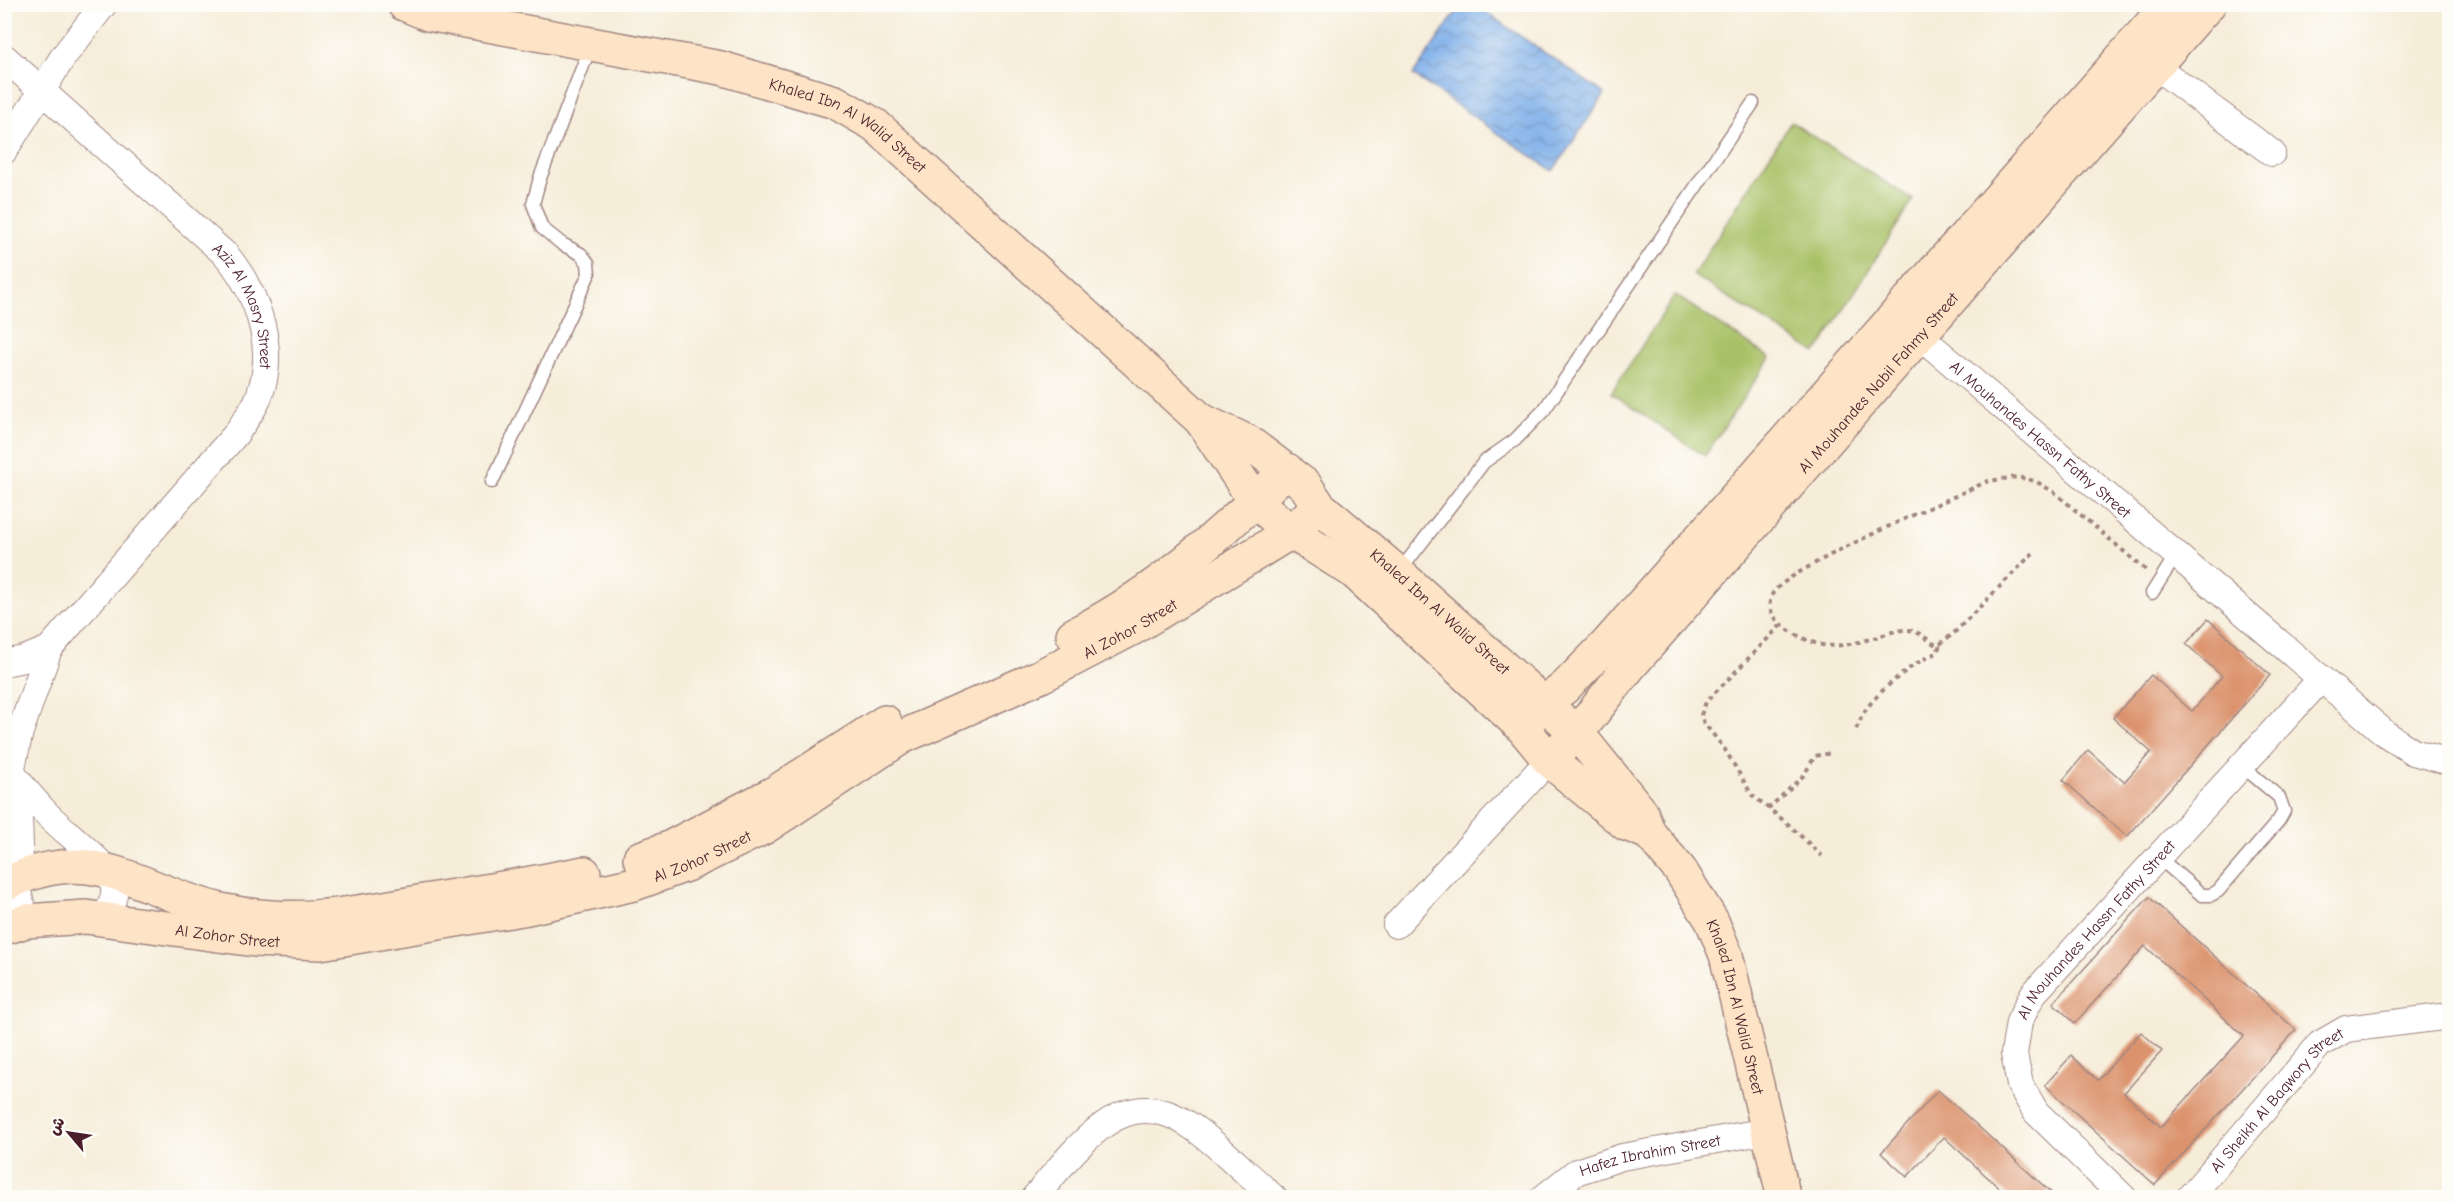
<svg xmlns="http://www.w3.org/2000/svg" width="2454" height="1202" viewBox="0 0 2454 1202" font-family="'Comic Neue','Playpen Sans Arabic',sans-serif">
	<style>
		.pitch { fill: #a8c166; stroke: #797048; stroke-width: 1.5 }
		.water { fill: url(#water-waves); stroke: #64678a; stroke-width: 1.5 }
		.building { fill: #db936d }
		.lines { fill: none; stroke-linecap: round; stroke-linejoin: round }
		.lane-casing { stroke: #a08682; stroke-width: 15 }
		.street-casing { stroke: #a08682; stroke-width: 28 }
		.secondary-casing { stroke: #a08682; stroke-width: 36 }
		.path { stroke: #a08682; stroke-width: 4; stroke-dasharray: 4.5 4.5; stroke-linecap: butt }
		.lane { stroke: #fff; stroke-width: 12 }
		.street { stroke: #fff; stroke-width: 26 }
		.secondary { stroke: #fee4c6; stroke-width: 33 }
		.labels { text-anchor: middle; stroke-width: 5; stroke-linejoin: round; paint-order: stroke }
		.street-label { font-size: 16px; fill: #4a1f2b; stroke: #fdfcf7 }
	</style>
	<defs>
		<pattern id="water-waves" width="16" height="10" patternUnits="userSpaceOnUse" patternTransform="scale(1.5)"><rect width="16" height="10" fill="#7eafe9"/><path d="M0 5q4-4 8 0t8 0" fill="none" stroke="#698ebd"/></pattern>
	</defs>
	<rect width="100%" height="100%" fill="#fdfcf7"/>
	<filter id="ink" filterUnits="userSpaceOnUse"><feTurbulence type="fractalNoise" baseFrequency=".0167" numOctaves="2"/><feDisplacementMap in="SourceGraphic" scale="12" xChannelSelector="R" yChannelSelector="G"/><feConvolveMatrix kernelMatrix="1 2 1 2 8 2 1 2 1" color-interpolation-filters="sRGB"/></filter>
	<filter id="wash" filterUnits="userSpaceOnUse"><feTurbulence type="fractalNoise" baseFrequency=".008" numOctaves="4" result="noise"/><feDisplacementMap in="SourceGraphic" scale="24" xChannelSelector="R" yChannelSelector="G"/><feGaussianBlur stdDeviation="1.35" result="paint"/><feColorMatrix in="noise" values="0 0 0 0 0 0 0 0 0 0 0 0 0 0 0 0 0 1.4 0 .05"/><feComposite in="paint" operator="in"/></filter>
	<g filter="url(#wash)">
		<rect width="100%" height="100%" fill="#f6edd9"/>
		<g class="pitch">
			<polygon points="1791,122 1913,200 1816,353 1693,275"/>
			<polygon points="1675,295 1770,358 1705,456 1611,393"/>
		</g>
		<polygon class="water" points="1461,5 1475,5 1605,94 1553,171 1413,75"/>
		<g id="blocks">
			<g class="building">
				<polygon points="2208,619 2270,675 2127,837 2063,780 2088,750 2124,782 2151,752 2113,718 2151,675 2192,711 2222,676 2186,644"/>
				<polygon points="2149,897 2296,1030 2155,1185 2045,1085 2071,1056 2098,1080 2141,1032 2162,1051 2124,1093 2161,1127 2244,1036 2145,946 2075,1023 2053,1003"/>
				<polygon points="1938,1090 2056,1197 2009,1197 1944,1137 1907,1177 1881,1153"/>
			</g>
		</g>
	</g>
	<g filter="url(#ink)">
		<use href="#blocks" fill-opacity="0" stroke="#a08682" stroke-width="1.5"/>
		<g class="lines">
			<defs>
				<g id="lane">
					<polyline points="4,112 21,126"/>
					<polyline points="492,482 589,274 588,263 581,254 562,244 542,228 533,204 540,178 591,45"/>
					<polyline points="1399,572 1484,462 1515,440 1544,410 1753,103"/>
					<polyline points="2152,593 2176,555"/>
					<polyline points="2158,857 2202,895 2211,895 2218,891 2279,820 2284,811 2279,797 2242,766"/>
				</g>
				<g id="street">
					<path id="s1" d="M 4,57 L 227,256 C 258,294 278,351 258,399 C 253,411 243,423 236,434 L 49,649 L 20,732 L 11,772"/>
					<polyline points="2155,66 2272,153"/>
					<polyline points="4,151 63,57 104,4"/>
					<path id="s2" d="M 1906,324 L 2386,734 L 2413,752 L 2450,762"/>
					<polyline points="4,663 24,659 49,649"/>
					<path d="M 4,763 C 18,781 31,797 46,813 C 61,829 106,863 112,879 C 118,894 111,907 103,918"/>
					<polyline points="18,783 20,846 18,892 26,921"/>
					<polyline points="1396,925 1549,760"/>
					<path d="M 1034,1198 C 1053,1176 1074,1148 1097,1130 C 1148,1089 1185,1118 1226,1154 C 1242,1169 1258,1183 1274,1198"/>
					<path id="s3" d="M 1543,1198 L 1576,1172 L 1622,1157 L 1767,1131"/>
					<path id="s4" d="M 2124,1198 L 2036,1112 L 2020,1085 L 2014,1054 L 2019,1022 L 2033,994 L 2321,679"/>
					<path id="s5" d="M 2189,1198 L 2320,1044 L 2346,1029 L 2450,1016"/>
				</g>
				<g id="secondary">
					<path id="s6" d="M 404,4 L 428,14 L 721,68 L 835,102 L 875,125 L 1201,420 L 1255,501 L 1291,532 L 1353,571 L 1522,727 L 1549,760 L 1626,824 L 1649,833"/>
					<path id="s7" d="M 1201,420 L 1248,442 L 1305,485 L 1319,506 L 1398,573 L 1577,733 L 1641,812 L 1649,833 L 1680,870 L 1712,921 L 1726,955 L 1784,1198"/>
					<path d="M 1073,635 C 1155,594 1222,533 1287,470"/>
					<polyline points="1530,718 1544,703 1564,688 1608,643 2169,4"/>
					<path id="s8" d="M 1561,748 L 1577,733 L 1629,667 L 2209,4"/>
					<polyline points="640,858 669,848 776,792 885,722"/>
					<path d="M 4,885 C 95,839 136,890 221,910 C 297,927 362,912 436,899 C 486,891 535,883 584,873"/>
					<path id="s9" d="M 4,928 L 26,921 L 86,917 L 255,940 L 320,943 L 528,908 L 634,884 L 691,863 L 765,827 L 902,737 L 1041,676 L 1135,627 L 1291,532 L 1319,506"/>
				</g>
			</defs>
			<use href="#lane" class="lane-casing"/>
			<use href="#street" class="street-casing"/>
			<use href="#secondary" class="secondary-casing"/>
			<g class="path">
				<path d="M 2033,553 L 1953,634 L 1940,644 L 1936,645 C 1927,640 1918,630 1908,630 C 1898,629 1887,634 1877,637 C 1861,642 1835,649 1818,644 C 1800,639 1758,618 1773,593 C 1789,567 1951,499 1988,481 L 2017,477 L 2035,481 L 2054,492 L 2147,571"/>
				<polyline points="1781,625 1706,702 1701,715 1704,723 1724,748 1752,795 1788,824 1822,856"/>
				<path d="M 1856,729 C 1860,722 1862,714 1867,708 C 1882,688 1915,661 1937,653 L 1940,644"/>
				<polyline points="1768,809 1804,775 1815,756 1831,753"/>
			</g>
			<use href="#lane" class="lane"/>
			<use href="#street" class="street"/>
			<use href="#secondary" class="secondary"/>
		</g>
	</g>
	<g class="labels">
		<g class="street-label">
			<text dy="6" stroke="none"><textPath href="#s6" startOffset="465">Khaled Ibn Al Walid Street</textPath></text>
			<text dy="6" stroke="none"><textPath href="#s1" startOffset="352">Aziz Al Masry Street</textPath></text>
			<text dy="6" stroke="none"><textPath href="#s8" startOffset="484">Al Mouhandes Nabil Fahmy Street</textPath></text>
			<text dy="6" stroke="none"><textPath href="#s2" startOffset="177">Al Mouhandes Hassn Fathy Street</textPath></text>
			<text dy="6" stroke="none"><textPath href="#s7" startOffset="309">Khaled Ibn Al Walid Street</textPath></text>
			<text dy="6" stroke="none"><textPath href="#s9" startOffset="1198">Al Zohor Street</textPath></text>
			<text dy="6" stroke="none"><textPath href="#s9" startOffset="712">Al Zohor Street</textPath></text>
			<text dy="6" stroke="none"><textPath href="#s4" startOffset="339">Al Mouhandes Hassn Fathy Street</textPath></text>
			<text dy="6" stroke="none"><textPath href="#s9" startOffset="226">Al Zohor Street</textPath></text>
			<text dy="6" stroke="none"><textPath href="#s7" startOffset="814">Khaled Ibn Al Walid Street</textPath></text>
			<text dy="6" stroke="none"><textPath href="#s5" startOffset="132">Al Sheikh Al Baqwory Street</textPath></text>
			<text dy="6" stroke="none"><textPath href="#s3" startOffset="118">Hafez Ibrahim Street</textPath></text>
		</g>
	</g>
	<rect width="2454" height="1202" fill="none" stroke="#fdfcf7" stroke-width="24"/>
	<g transform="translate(69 1133) rotate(299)" stroke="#fdfcf7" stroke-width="4.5" paint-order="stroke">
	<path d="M0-4.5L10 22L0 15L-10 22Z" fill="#4a1f2b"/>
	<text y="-9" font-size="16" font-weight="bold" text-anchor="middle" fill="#4a1f2b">ش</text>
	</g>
</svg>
